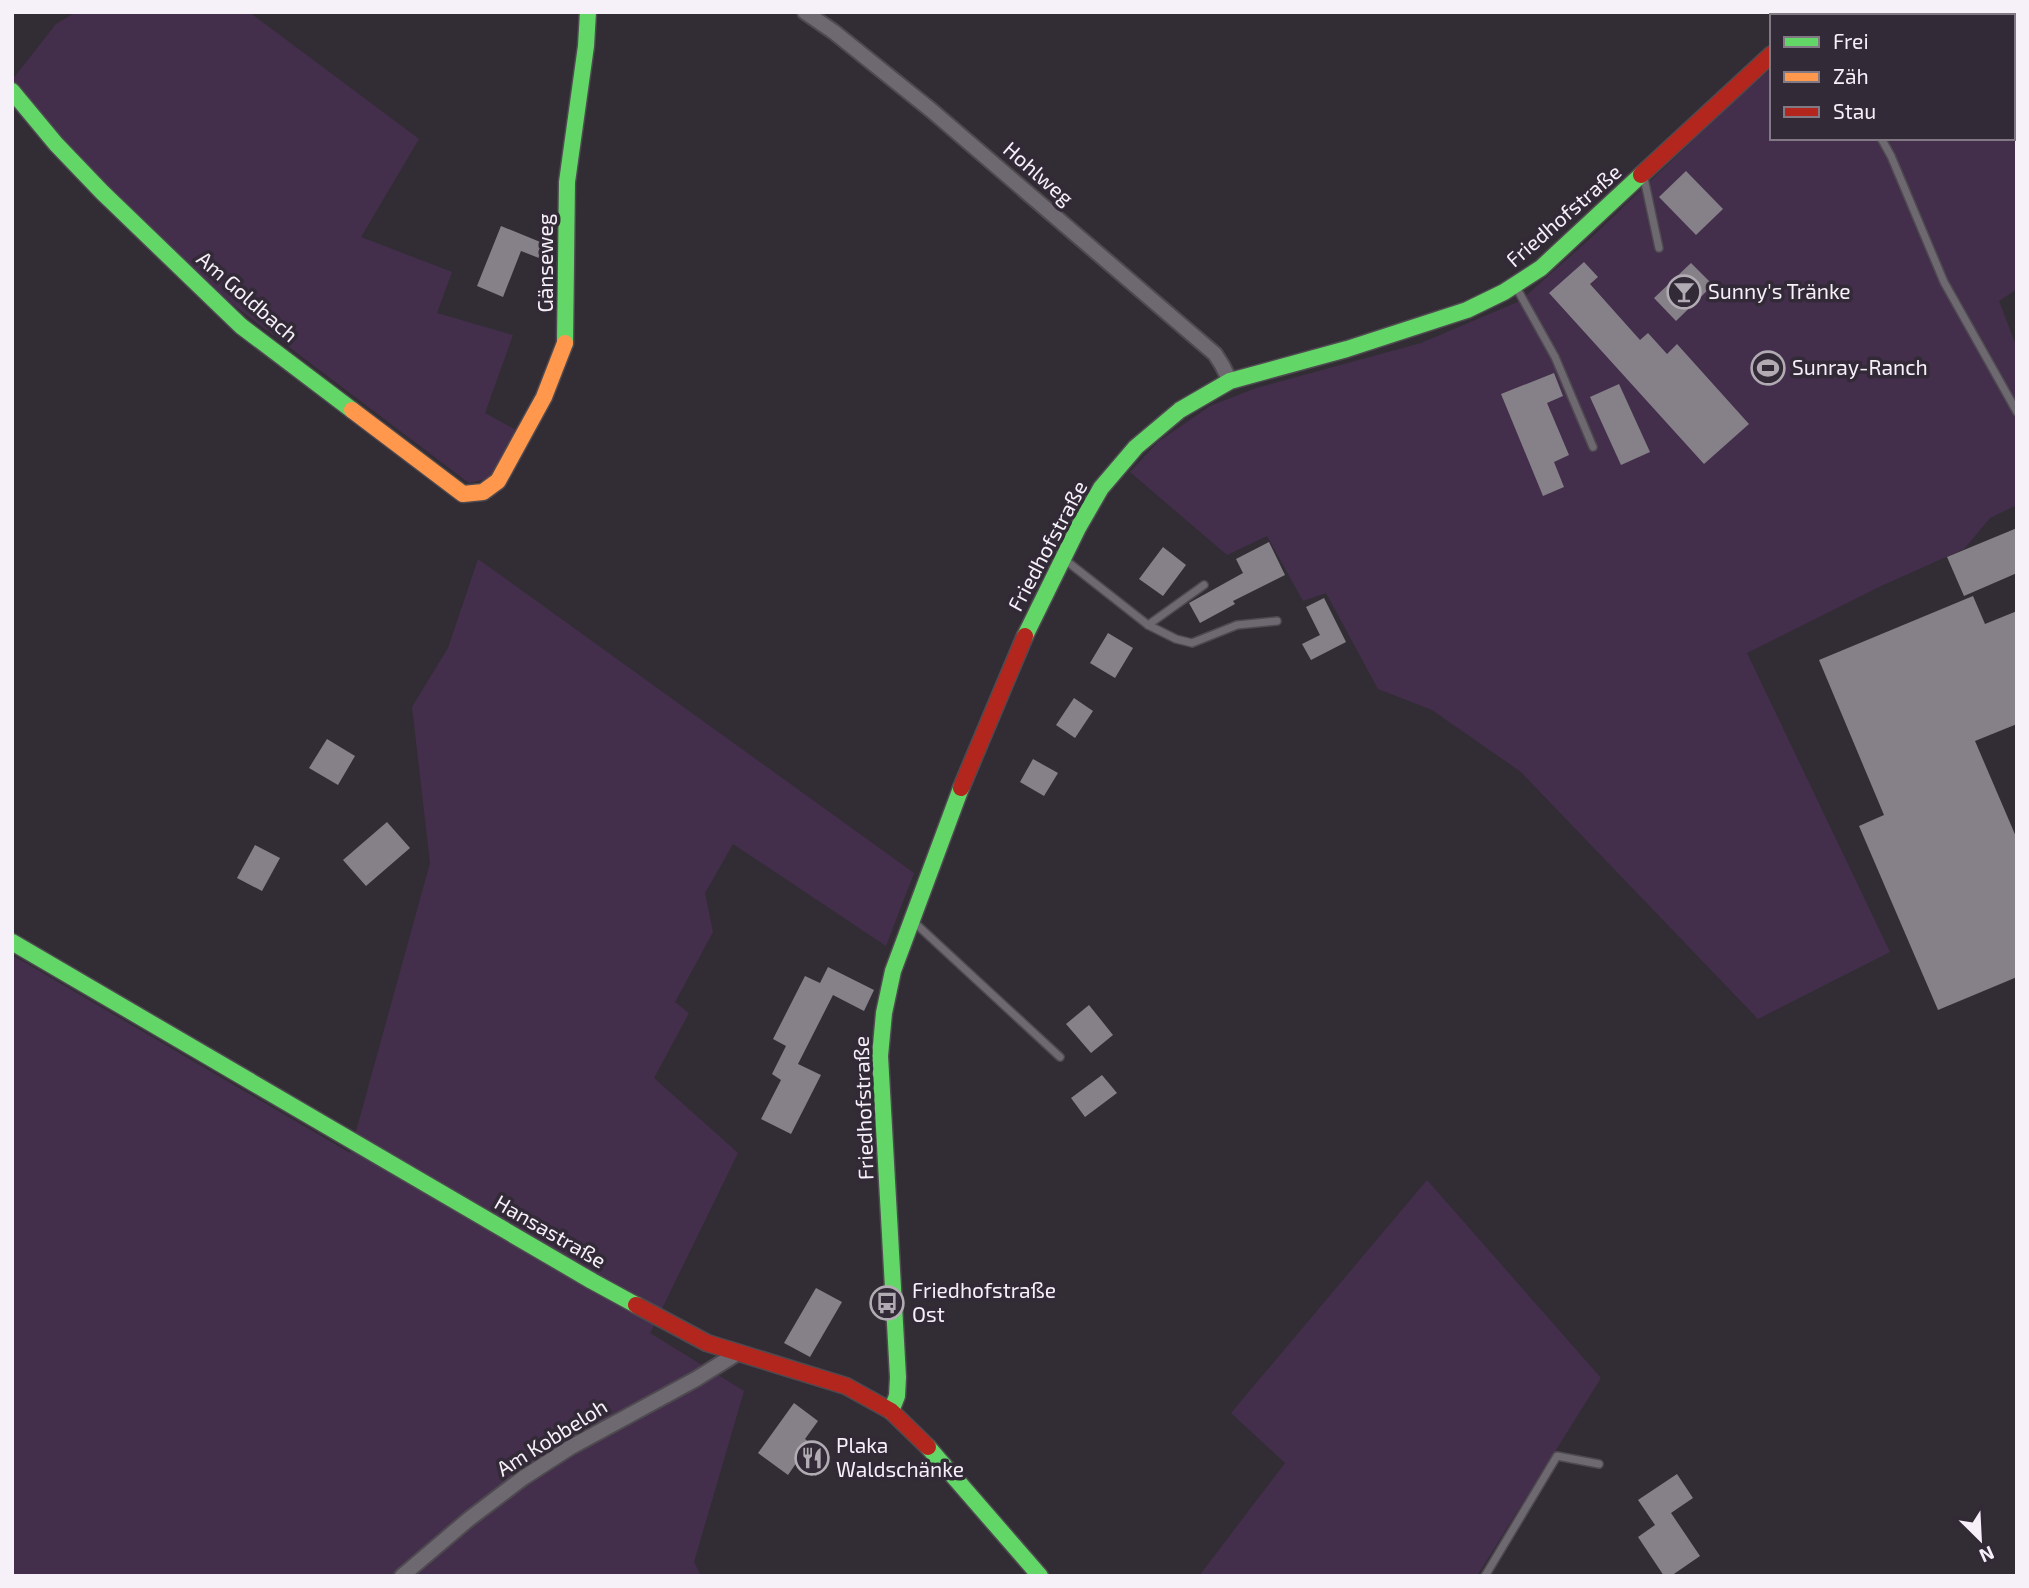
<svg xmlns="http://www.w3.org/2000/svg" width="2029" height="1588" viewBox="0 0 2029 1588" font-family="'Exo 2',sans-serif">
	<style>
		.green { fill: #432f4b }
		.building { fill: #868188 }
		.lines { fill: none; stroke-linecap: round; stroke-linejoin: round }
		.lane-casing { stroke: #4e4a50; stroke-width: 10 }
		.street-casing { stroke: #4e4a50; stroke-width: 18 }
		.fast-casing { stroke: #4e4a50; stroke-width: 19 }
		.slow-casing { stroke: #4e4a50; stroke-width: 19 }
		.jam-casing { stroke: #4e4a50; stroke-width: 19 }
		.lane { stroke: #6e6970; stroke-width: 7 }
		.street { stroke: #6e6970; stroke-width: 14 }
		.fast { stroke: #63d668; stroke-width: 16 }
		.slow { stroke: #ff974d; stroke-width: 16 }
		.jam { stroke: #b3261e; stroke-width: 16 }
		.labels { text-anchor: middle; stroke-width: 7; stroke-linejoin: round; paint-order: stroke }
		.street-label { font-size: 21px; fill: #f6f0f8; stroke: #332a37 }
		.poi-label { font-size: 21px; fill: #f6f0f8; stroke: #332a37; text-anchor: start }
	</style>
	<rect width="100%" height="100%" fill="#322d34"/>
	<g class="green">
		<polygon points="76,12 249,12 419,139 361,237 452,272 437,313 513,335 485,413 516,430 490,478 469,483 207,285 103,186 12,80 56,24"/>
		<polygon points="1833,12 2017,12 2017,289 1999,301 2017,348 2017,505 1990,518 1964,549 1881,586 1747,653 1890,952 1758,1019 1521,772 1432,710 1378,689 1326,593 1303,601 1267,536 1227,555 1130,472 1158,442 1210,406 1256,388 1421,343 1520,301 1593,236 1734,101 1772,68 1772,138 2013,138 2013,16 1829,16"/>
		<polygon points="478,559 914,873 886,946 733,844 705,893 713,932 675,1002 689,1013 654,1078 738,1153 650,1333 744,1391 694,1562 701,1576 12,1576 12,955 350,1153 430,863 412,707 448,648"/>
		<polygon points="1427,1180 1601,1378 1477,1576 1199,1576 1285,1463 1231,1413"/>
	</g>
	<g class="building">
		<polygon points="1686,171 1723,209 1696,235 1659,197"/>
		<polygon points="501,226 550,246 544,260 521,251 503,297 477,286"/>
		<polygon points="1584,262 1598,277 1590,284 1640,340 1648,333 1667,354 1677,344 1749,424 1704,464 1549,293"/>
		<polygon points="1691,263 1713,285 1676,321 1654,298"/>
		<polygon points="1554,373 1563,396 1547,403 1569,455 1554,462 1564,487 1543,496 1501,394"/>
		<polygon points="1619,384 1650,452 1621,465 1590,397"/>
		<polygon points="2017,528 2017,573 1964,596 1947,557"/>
		<polygon points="1269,542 1285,575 1233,601 1235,604 1200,623 1189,603 1243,573 1236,559"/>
		<polygon points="1163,547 1186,565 1163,596 1139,579"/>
		<polygon points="1973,596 1985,624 2017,611 2017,724 1975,741 2017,839 2017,977 1938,1010 1859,826 1884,815 1819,660"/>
		<polygon points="1324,598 1346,642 1311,660 1302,644 1320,635 1306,607"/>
		<polygon points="1108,633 1133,648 1115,678 1090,663"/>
		<polygon points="1074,698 1093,711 1075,738 1056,725"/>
		<polygon points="327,739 355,756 338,785 309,768"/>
		<polygon points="1033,759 1058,773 1044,796 1020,782"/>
		<polygon points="387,822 410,848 366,886 343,860"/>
		<polygon points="255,845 280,858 262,891 237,878"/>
		<polygon points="828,967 874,990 864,1011 833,995 798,1064 821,1075 791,1134 761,1119 781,1080 772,1074 786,1046 773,1039 805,976 820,983"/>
		<polygon points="1089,1005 1113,1035 1091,1053 1066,1024"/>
		<polygon points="1102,1075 1117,1093 1085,1117 1071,1098"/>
		<polygon points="816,1288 842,1302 810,1357 784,1343"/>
		<polygon points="794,1403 818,1421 805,1439 830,1457 816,1476 797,1462 788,1475 758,1453"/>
		<polygon points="1677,1474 1693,1498 1671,1513 1700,1556 1671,1576 1664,1576 1638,1537 1655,1525 1638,1500"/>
	</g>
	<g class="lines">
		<defs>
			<g id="lane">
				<polyline points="1881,138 1891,156 1944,282 2017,412"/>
				<polyline points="1644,178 1659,248"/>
				<polyline points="1516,287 1555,357 1593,447"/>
				<polyline points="1064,559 1148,625 1176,639 1192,643 1237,625 1277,621"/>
				<polyline points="1148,625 1204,585"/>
				<polyline points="915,923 1060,1057"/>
				<polyline points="1485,1576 1557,1456 1599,1464"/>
			</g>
			<g id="street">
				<polyline points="805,12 834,32 931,110 1215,354 1222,365 1230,381"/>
				<polyline points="1813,16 1816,12"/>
				<polyline points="402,1576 469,1519 523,1478 571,1447 696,1379 736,1354"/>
			</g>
			<g id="fast">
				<polyline points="12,91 56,144 102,192 241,326 352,410"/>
				<polyline points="565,343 567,182 586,46 588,12"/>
				<polyline points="1025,636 1078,528 1101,488 1136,447 1180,410 1230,381 1347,349 1467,310 1504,292 1541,268 1641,175"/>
				<polyline points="12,942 592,1281 636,1305"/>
				<polyline points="891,1411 897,1396 898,1377 880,1056 884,1013 893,971 961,788"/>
				<polyline points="928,1447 1040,1576"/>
			</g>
			<polyline id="slow" points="352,410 463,494 483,492 498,481 544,397 565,343"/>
			<g id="jam">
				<polyline points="1641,175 1772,54"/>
				<polyline points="961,788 1025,636"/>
				<polyline points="636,1305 707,1343 846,1386 891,1411 928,1447"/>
			</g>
		</defs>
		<use href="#lane" class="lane-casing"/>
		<use href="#street" class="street-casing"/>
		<use href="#fast" class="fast-casing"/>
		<use href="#slow" class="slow-casing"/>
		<use href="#jam" class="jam-casing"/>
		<use href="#lane" class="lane"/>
		<use href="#street" class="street"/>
		<use href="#fast" class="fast"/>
		<use href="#slow" class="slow"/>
		<use href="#jam" class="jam"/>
	</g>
	<defs>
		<symbol id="bar-ring" viewBox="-11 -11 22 22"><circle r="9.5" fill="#332a37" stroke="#b1acb3" stroke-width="1.5"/><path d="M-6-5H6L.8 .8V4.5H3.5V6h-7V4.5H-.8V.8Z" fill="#b1acb3"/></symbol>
		<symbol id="stadium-ring" viewBox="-11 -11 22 22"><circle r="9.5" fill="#332a37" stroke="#b1acb3" stroke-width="1.5"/><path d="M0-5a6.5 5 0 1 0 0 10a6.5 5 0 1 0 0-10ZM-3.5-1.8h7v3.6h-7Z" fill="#b1acb3"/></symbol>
		<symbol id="bus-ring" viewBox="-11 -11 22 22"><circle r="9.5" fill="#332a37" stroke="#b1acb3" stroke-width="1.5"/><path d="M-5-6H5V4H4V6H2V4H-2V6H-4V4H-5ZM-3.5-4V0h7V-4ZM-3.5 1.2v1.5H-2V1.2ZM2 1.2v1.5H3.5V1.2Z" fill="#b1acb3"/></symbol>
		<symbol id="restaurant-ring" viewBox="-11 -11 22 22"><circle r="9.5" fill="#332a37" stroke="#b1acb3" stroke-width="1.5"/><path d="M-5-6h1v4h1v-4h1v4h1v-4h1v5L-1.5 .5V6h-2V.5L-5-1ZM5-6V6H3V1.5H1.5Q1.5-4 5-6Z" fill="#b1acb3"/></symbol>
	</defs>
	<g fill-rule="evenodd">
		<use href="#bar-ring" x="1665" y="273" width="38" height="38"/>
		<use href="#stadium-ring" x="1749" y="349" width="38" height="38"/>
		<use href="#bus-ring" x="868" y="1284" width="38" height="38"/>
		<use href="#restaurant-ring" x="793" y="1439" width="38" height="38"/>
	</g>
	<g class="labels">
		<g class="street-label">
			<text transform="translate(1038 174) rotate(41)" y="7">Hohlweg</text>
			<text transform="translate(1564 216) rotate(-41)" y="7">Friedhofstraße</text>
			<text transform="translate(546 263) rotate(-90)" y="7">Gänseweg</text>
			<text transform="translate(247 297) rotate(41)" y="7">Am Goldbach</text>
			<text transform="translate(1048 546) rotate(-62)" y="7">Friedhofstraße</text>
			<text transform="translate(864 1108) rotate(-92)" y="7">Friedhofstraße</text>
			<text transform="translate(550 1232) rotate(30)" y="7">Hansastraße</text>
			<text transform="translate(552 1438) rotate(-32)" y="7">Am Kobbeloh</text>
		</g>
		<g class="poi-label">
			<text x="1708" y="299">Sunny's Tränke</text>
			<text x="1792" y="375">Sunray-Ranch</text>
			<text x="912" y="1298">Friedhofstraße<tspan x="912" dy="24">Ost</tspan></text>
			<text x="836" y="1453">Plaka<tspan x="836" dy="24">Waldschänke</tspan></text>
		</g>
	</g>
	<rect width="2029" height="1588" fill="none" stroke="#f6f0f8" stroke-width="28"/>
	<rect x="1770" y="14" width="245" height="126" fill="#332a37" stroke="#817984" stroke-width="2"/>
	<rect x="1784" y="37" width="35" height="10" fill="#63d668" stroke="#817984" stroke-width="2"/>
	<text x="1833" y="49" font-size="21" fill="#f6f0f8">Frei</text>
	<rect x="1784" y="72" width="35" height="10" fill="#ff974d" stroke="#817984" stroke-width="2"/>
	<text x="1833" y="84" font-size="21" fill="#f6f0f8">Zäh</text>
	<rect x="1784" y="107" width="35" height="10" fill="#b3261e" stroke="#817984" stroke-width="2"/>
	<text x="1833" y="119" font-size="21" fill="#f6f0f8">Stau</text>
	<g transform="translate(1980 1539) rotate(156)" stroke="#332a37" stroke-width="5" paint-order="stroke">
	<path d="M0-5L12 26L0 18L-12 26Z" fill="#f6f0f8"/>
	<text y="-10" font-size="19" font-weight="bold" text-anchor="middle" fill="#f6f0f8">N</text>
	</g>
</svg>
